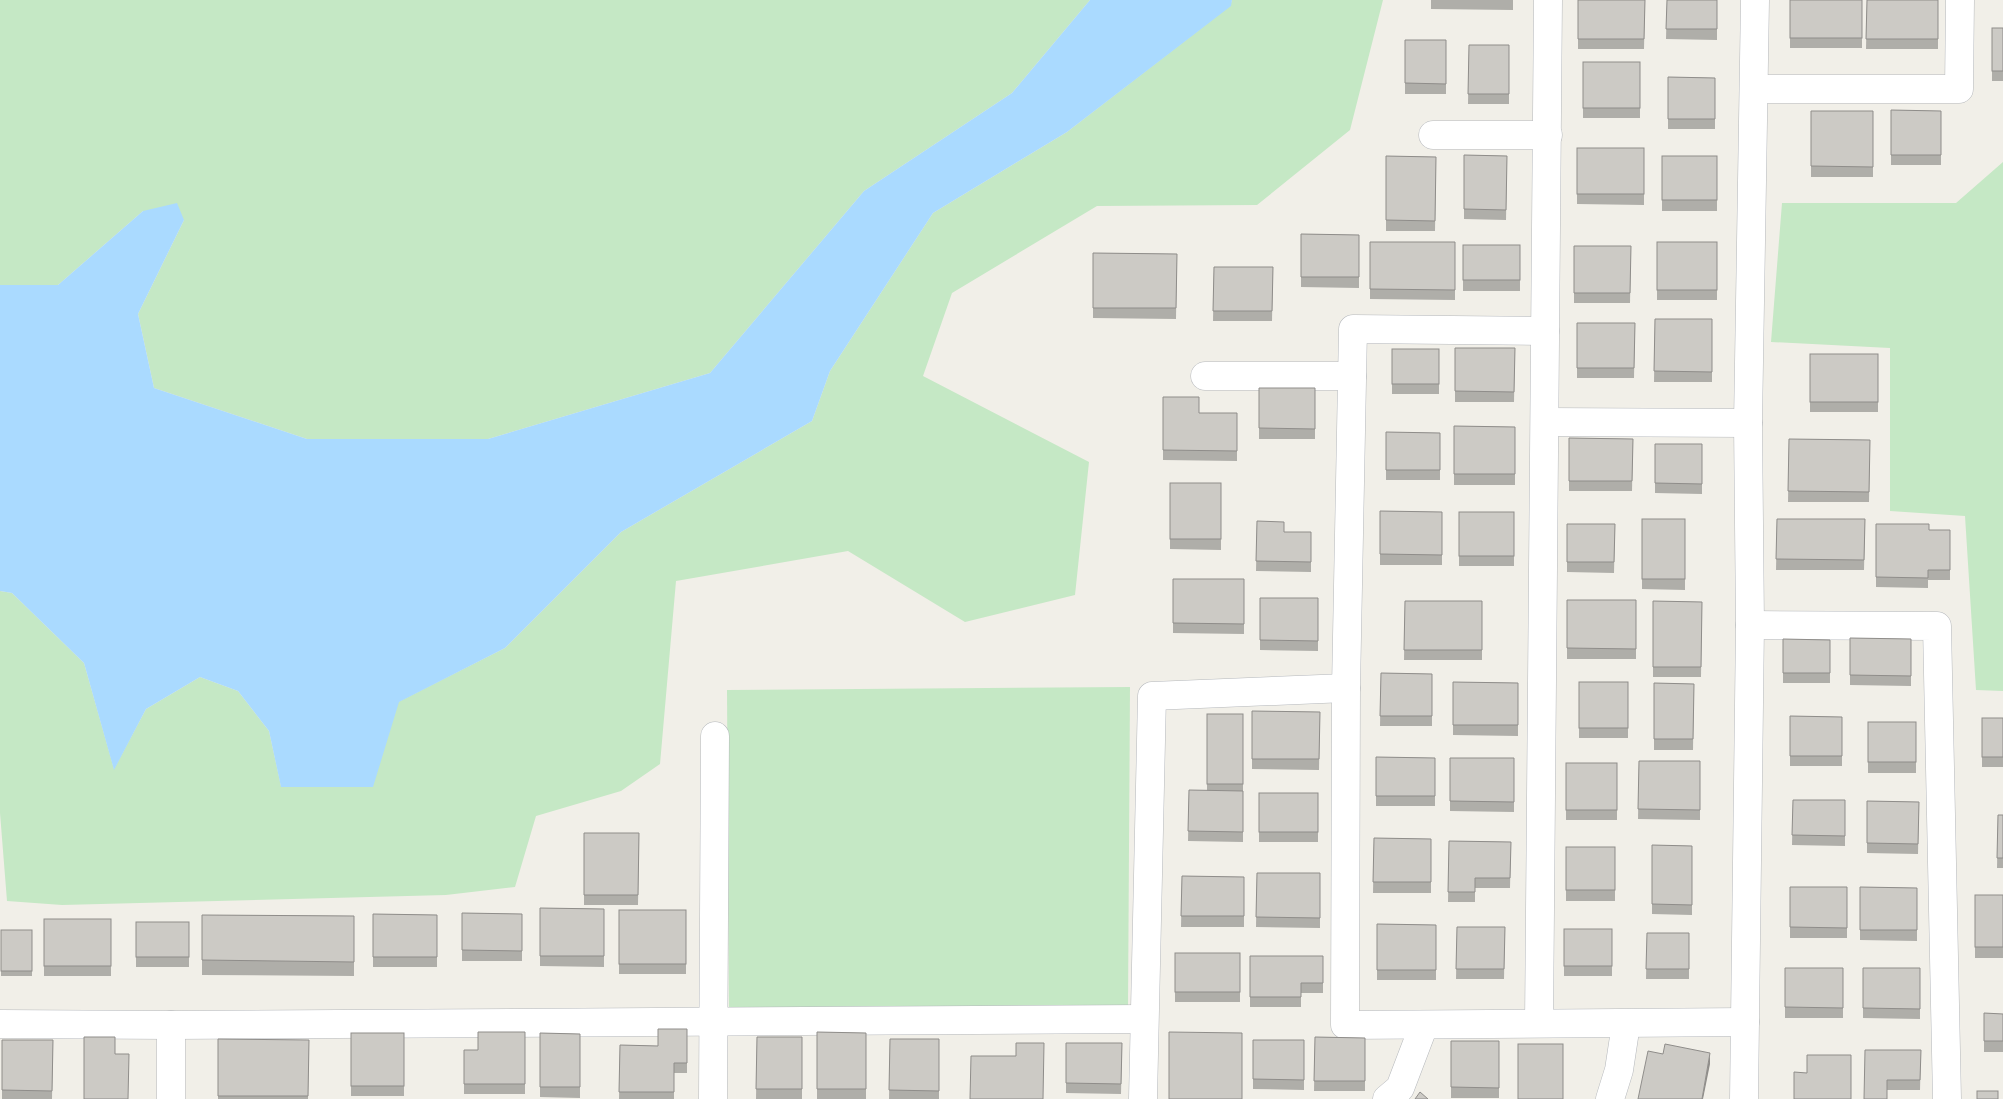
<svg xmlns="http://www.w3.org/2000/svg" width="2003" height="1099" viewBox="0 0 2003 1099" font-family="'Sofia Sans Condensed',sans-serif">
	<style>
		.green { fill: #c5e8c5 }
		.water { fill: #aadaff }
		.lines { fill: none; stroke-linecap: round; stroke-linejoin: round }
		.minor-casing { stroke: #b5b8bc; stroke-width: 29 }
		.tertiary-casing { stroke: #b5b8bc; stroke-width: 29 }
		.minor { stroke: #fff; stroke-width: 28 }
		.tertiary { stroke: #fff; stroke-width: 28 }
		.wall { fill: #afaea9 }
		.shaded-wall { fill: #8f8d8a }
		.building { fill: #cccac5; stroke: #8f8d8a }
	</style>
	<rect width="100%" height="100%" fill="#f1efe8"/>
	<g class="green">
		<polygon points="0,0 1090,0 1012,93 864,191 710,373 488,439 307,439 154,388 138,314 184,220 143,211 58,285 0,285"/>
		<polygon points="1232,0 1383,0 1350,130 1257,205 1097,206 952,293 923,376 1089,462 1075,595 965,622 848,551 676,581 660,764 621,791 536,816 515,887 446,895 62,905 7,901 0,813 0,591 12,593 84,663 114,769 146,709 200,677 238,691 269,731 281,786 372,787 398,702 505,648 621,532 812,421 830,371 933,213 1067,132 1230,6"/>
		<polygon points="2003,162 2003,691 1976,690 1965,516 1890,511 1890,348 1771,342 1782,203 1956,203"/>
		<polygon points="1130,687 1128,1007 729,1010 727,690"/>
	</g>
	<polygon class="water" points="1090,0 1232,0 1231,6 1067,132 933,213 830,371 812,421 621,532 505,648 399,702 373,787 281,787 269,731 238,691 200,677 146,709 114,770 84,663 12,593 0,591 0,285 58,285 143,211 177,203 184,220 138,314 154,388 307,439 488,439 710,373 864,191 1012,93"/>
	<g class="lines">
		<defs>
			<g id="minor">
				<polyline points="1755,89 1959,89 1960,0"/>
				<polyline points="1433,135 1548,135"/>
				<polyline points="1545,331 1353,329 1346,688 1345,1025 1745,1022"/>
				<polyline points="1205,376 1352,376"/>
				<polyline points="1545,422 1748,423"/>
				<polyline points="1750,625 1937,626 1947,1099"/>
				<polyline points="1539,1023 1548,0"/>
				<polyline points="0,1024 171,1025 1144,1019"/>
				<polyline points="171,1099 171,1025"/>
				<polyline points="713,1099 715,736"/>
				<polyline points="1143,1099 1152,696 1346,688"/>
				<polyline points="1387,1099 1400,1088 1424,1025"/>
				<polyline points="1610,1099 1619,1070 1626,1024"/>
			</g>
			<polyline id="tertiary" points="1744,1099 1750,625 1748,423 1755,0"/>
		</defs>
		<use href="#minor" class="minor-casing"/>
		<use href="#tertiary" class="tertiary-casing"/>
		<use href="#minor" class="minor"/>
		<use href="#tertiary" class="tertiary"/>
	</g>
	<g class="wall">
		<polygon points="1431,0 1513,0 1513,10 1431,9"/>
		<polygon points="1578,0 1645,0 1644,49 1578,49"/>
		<polygon points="1667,0 1717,0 1717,40 1666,39"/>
		<rect x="1790" y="0" width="72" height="48"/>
		<polygon points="1867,0 1938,0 1938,49 1866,49"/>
		<rect x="1992" y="28" width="11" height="53"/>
		<rect x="1405" y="40" width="41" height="54"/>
		<polygon points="1469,45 1509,45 1509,104 1468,104"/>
		<rect x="1583" y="62" width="57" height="56"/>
		<polygon points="1668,77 1715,78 1715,129 1668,129"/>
		<polygon points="1891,110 1941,111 1941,165 1891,165"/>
		<rect x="1811" y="111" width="62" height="66"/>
		<polygon points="1577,148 1644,148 1644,205 1577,204"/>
		<polygon points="1464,155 1507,156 1506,220 1464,219"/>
		<polygon points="1386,156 1436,157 1435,231 1386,231"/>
		<rect x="1662" y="156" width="55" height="55"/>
		<polygon points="1301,234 1359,235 1359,288 1301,287"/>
		<polygon points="1370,242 1455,242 1455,300 1370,299"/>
		<rect x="1657" y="242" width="60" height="58"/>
		<rect x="1463" y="245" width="57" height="46"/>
		<polygon points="1574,246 1631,246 1630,303 1574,303"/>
		<polygon points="1093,253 1177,254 1176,319 1093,318"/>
		<polygon points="1214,267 1273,267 1272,321 1213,321"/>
		<polygon points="1655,319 1712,319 1712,382 1654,382"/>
		<polygon points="1577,323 1635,323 1634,378 1577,378"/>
		<polygon points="1455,348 1515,348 1514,402 1455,402"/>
		<rect x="1392" y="349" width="47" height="45"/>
		<rect x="1810" y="354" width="68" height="58"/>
		<rect x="1259" y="388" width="56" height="51"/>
		<polygon points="1163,397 1199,413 1237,413 1237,461 1163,460"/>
		<polygon points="1454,426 1515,427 1515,485 1454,485"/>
		<polygon points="1386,432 1440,433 1440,480 1386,480"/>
		<polygon points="1569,438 1633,439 1632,491 1569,491"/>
		<polygon points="1789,439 1870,440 1869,502 1788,502"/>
		<polygon points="1655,444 1702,444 1702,494 1655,493"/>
		<polygon points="1170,483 1221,483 1221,550 1170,549"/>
		<polygon points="1380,511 1442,512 1442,565 1380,565"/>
		<rect x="1459" y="512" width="55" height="54"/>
		<polygon points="1642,519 1685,519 1685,590 1642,589"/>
		<polygon points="1777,519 1865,519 1864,570 1776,570"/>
		<polygon points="1257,521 1284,532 1311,532 1311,572 1256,571"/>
		<polygon points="1567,524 1615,524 1614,573 1567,572"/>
		<polygon points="1876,524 1929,530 1950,530 1950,580 1928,580 1928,588 1876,587"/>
		<polygon points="1173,579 1244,579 1244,634 1173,633"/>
		<polygon points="1260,598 1318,598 1318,651 1260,650"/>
		<rect x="1567" y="600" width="69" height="59"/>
		<polygon points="1405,601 1482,601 1482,660 1404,660"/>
		<polygon points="1653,601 1702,602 1701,677 1653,677"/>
		<polygon points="1850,638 1911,639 1911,686 1850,685"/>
		<polygon points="1783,639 1830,640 1830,683 1783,683"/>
		<polygon points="1381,673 1432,674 1432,726 1380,726"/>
		<polygon points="1453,682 1518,683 1518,736 1453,735"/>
		<rect x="1579" y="682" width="49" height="56"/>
		<polygon points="1654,683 1694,684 1693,750 1654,750"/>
		<polygon points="1252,711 1320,712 1319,770 1252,769"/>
		<polygon points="1207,714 1243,714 1243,842 1188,841 1189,790 1207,791"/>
		<polygon points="1790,716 1842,717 1842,766 1790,766"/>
		<rect x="1982" y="718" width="21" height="49"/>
		<rect x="1868" y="722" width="48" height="51"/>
		<polygon points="1376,757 1435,758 1435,806 1376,806"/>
		<polygon points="1450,758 1514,758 1514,812 1450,811"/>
		<polygon points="1639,761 1700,761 1700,820 1638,819"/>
		<rect x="1566" y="763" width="51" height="57"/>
		<rect x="1259" y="793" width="59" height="49"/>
		<polygon points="1793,800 1845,800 1845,846 1792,845"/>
		<polygon points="1867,801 1919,802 1918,854 1867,853"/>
		<polygon points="1998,815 2003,815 2003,868 1997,868"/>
		<polygon points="584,833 639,833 638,905 584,905"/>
		<polygon points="1374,838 1431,839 1431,893 1373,893"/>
		<polygon points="1449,841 1511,842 1510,888 1475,888 1475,902 1448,902"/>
		<polygon points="1652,845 1692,846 1692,915 1652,914"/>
		<rect x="1566" y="847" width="49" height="54"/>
		<polygon points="1257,873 1320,873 1320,928 1256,927"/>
		<polygon points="1182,876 1244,877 1244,927 1181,927"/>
		<rect x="1790" y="887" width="57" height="51"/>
		<polygon points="1860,887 1917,888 1917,941 1860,940"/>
		<rect x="1975" y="895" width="28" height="63"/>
		<polygon points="540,908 604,909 604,967 540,966"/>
		<rect x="619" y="910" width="67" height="64"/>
		<polygon points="462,913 522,914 522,961 462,961"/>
		<polygon points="373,914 437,915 437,967 373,967"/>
		<polygon points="202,915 354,916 354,976 202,975"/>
		<rect x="44" y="919" width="67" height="57"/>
		<rect x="136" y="922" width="53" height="45"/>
		<polygon points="1377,924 1436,925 1436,980 1377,980"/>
		<polygon points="1457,927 1505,927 1504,979 1456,979"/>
		<rect x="1564" y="929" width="48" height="47"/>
		<rect x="1" y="930" width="31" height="46"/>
		<polygon points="1647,933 1689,933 1689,979 1646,979"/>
		<rect x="1175" y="953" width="65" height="49"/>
		<polygon points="1250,956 1323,956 1323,993 1301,993 1301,1007 1250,1007"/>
		<rect x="1785" y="968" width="58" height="50"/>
		<polygon points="1863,968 1920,968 1920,1019 1863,1018"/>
		<polygon points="1984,1013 2003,1014 2003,1052 1984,1052"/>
		<polygon points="687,1029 687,1073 674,1073 674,1099 619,1099 620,1045 658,1046"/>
		<polygon points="525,1032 525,1094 464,1094 464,1050 478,1050"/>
		<polygon points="817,1032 866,1033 866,1099 817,1099"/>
		<rect x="351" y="1033" width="53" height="63"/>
		<polygon points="540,1033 580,1034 580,1098 540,1097"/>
		<polygon points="757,1037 802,1037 802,1099 756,1099"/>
		<polygon points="1315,1037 1365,1038 1365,1091 1314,1091"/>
		<polygon points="218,1039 309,1040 308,1099 218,1099"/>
		<polygon points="890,1039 939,1039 939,1099 889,1099"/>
		<polygon points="2,1040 53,1040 52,1099 2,1099"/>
		<polygon points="1253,1040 1304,1040 1304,1090 1253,1089"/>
		<rect x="1451" y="1041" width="48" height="57"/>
		<polygon points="1066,1043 1122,1043 1121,1094 1066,1093"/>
		<polygon points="1921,1050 1920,1090 1887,1090 1864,1099"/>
	</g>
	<polygon class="shaded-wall" points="1710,1053 1710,1064 1703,1099 1702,1099"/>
	<g class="building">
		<polygon points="1578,0 1645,0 1644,39 1578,39"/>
		<polygon points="1667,0 1717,0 1717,29 1666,29"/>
		<rect x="1790" y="0" width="72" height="38"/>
		<polygon points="1867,0 1938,0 1938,39 1866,39"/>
		<rect x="1992" y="28" width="11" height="43"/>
		<polygon points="1405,40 1446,40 1446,84 1405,83"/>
		<polygon points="1469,45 1509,45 1509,94 1468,94"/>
		<rect x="1583" y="62" width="57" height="46"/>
		<polygon points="1668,77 1715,78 1715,119 1668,119"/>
		<polygon points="1891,110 1941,111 1941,155 1891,155"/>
		<polygon points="1811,111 1873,111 1873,167 1811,166"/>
		<rect x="1577" y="148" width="67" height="46"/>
		<polygon points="1464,155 1507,156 1506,210 1464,209"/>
		<polygon points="1386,156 1436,157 1435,221 1386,220"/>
		<rect x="1662" y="156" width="55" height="44"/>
		<polygon points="1301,234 1359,235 1359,277 1301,277"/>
		<polygon points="1370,242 1455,242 1455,290 1370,289"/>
		<rect x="1657" y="242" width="60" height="48"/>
		<rect x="1463" y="245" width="57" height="35"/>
		<polygon points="1574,246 1631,246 1630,293 1574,293"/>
		<polygon points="1093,253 1177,254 1176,308 1093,308"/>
		<polygon points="1214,267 1273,267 1272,311 1213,311"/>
		<polygon points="1655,319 1712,319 1712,372 1654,371"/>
		<polygon points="1577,323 1635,323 1634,368 1577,368"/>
		<polygon points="1455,348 1515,348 1514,392 1455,391"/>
		<rect x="1392" y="349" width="47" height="35"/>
		<rect x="1810" y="354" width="68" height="48"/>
		<polygon points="1259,388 1315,388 1315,429 1259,428"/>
		<polygon points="1163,397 1199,397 1199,413 1237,413 1237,451 1163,450"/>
		<polygon points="1454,426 1515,427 1515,474 1454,474"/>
		<polygon points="1386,432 1440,433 1440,470 1386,470"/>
		<polygon points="1569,438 1633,439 1632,481 1569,481"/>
		<polygon points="1789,439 1870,440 1869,492 1788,491"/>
		<polygon points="1655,444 1702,444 1702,484 1655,483"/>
		<rect x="1170" y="483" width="51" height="56"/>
		<polygon points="1380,511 1442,512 1442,555 1380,554"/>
		<rect x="1459" y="512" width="55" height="44"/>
		<rect x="1642" y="519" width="43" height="60"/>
		<polygon points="1777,519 1865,519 1864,560 1776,559"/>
		<polygon points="1257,521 1284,522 1284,532 1311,532 1311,562 1256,561"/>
		<polygon points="1567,524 1615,524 1614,562 1567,562"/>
		<polygon points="1876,524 1929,524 1929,530 1950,530 1950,570 1928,570 1928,578 1876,577"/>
		<polygon points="1173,579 1244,579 1244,624 1173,623"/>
		<polygon points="1260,598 1318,598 1318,641 1260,640"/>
		<polygon points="1567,600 1636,600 1636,649 1567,648"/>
		<polygon points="1405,601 1482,601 1482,650 1404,650"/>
		<polygon points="1653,601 1702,602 1701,667 1653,667"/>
		<polygon points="1850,638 1911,639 1911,676 1850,675"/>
		<polygon points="1783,639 1830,640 1830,673 1783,673"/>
		<polygon points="1381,673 1432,674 1432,716 1380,716"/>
		<polygon points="1453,682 1518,683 1518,725 1453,725"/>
		<rect x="1579" y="682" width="49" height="46"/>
		<polygon points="1654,683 1694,684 1693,739 1654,739"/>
		<polygon points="1252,711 1320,712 1319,759 1252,759"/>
		<rect x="1207" y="714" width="36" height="70"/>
		<polygon points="1790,716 1842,717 1842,756 1790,756"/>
		<rect x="1982" y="718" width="21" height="39"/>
		<rect x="1868" y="722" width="48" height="40"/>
		<polygon points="1376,757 1435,758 1435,796 1376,796"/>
		<polygon points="1450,758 1514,758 1514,802 1450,801"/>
		<polygon points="1639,761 1700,761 1700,810 1638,809"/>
		<rect x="1566" y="763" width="51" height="47"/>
		<polygon points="1189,790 1243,791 1243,832 1188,831"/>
		<rect x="1259" y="793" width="59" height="39"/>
		<polygon points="1793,800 1845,800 1845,836 1792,835"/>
		<polygon points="1867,801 1919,802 1918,844 1867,843"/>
		<polygon points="1998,815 2003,815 2003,858 1997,858"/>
		<polygon points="584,833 639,833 638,895 584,895"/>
		<polygon points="1374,838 1431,839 1431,882 1373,882"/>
		<polygon points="1449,841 1511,842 1510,878 1475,878 1475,892 1448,892"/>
		<polygon points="1652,845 1692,846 1692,905 1652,904"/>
		<rect x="1566" y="847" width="49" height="43"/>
		<polygon points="1257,873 1320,873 1320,918 1256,917"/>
		<polygon points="1182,876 1244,877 1244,916 1181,916"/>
		<polygon points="1790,887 1847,887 1847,928 1790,927"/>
		<polygon points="1860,887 1917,888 1917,930 1860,930"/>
		<rect x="1975" y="895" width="28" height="52"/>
		<polygon points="540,908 604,909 604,956 540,956"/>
		<rect x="619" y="910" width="67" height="54"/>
		<polygon points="462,913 522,914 522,951 462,950"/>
		<polygon points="373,914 437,915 437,957 373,957"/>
		<polygon points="202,915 354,916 354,962 202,960"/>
		<rect x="44" y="919" width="67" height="47"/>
		<rect x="136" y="922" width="53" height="35"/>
		<polygon points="1377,924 1436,925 1436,970 1377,970"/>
		<polygon points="1457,927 1505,927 1504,969 1456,969"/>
		<rect x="1564" y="929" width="48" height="37"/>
		<rect x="1" y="930" width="31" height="41"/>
		<polygon points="1647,933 1689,933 1689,969 1646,969"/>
		<rect x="1175" y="953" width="65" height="39"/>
		<polygon points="1250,956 1323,956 1323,983 1301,983 1301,997 1250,997"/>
		<polygon points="1785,968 1843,968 1843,1008 1785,1007"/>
		<polygon points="1863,968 1920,968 1920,1009 1863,1008"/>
		<polygon points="1984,1013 2003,1014 2003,1041 1984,1041"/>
		<polygon points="658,1029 687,1029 687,1063 674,1063 674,1092 619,1092 620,1045 658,1046"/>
		<polygon points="478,1032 525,1032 525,1084 464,1084 464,1050 478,1050"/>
		<polygon points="817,1032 866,1033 866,1089 817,1089"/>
		<polygon points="1169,1032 1242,1033 1242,1099 1169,1099"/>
		<rect x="351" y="1033" width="53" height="53"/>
		<polygon points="540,1033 580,1034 580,1087 540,1087"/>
		<polygon points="84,1037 115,1037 115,1054 129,1054 128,1099 84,1099"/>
		<polygon points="757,1037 802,1037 802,1089 756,1089"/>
		<polygon points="1315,1037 1365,1038 1365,1081 1314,1081"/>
		<polygon points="218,1039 309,1040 308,1096 218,1096"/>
		<polygon points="890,1039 939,1039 939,1091 889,1090"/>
		<polygon points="2,1040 53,1040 52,1091 2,1090"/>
		<polygon points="1253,1040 1304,1040 1304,1080 1253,1079"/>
		<polygon points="1451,1041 1499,1041 1499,1088 1451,1087"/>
		<polygon points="1016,1043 1044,1043 1043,1099 970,1099 971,1056 1016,1056"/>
		<polygon points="1066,1043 1122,1043 1121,1084 1066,1083"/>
		<rect x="1518" y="1044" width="45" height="55"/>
		<polygon points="1665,1044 1710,1053 1702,1099 1638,1099 1648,1051 1663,1054"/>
		<polygon points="1865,1050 1921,1050 1920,1080 1887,1080 1887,1099 1864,1099"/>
		<polygon points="1807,1055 1851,1055 1851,1099 1794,1099 1794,1072 1807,1073"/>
		<rect x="1977" y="1091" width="21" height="8"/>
		<polygon points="1420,1092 1428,1099 1415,1099"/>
	</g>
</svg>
